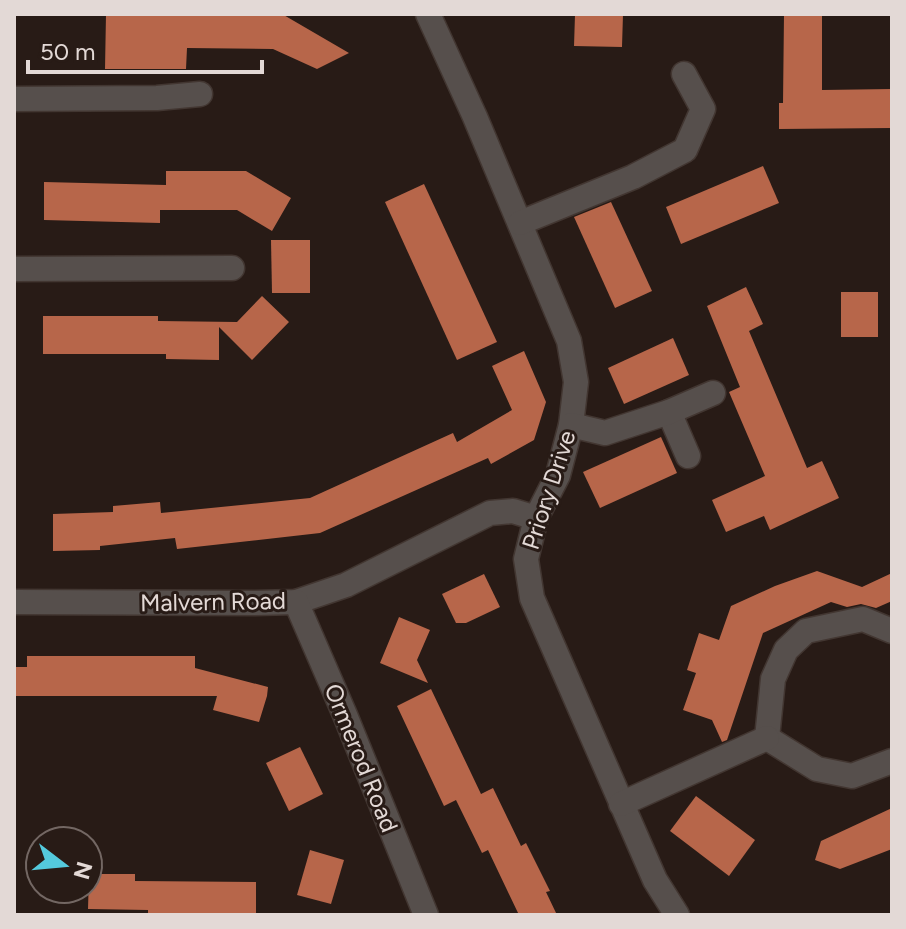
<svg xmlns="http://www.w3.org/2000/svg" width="906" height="929" viewBox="0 0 906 929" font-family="Figtree,sans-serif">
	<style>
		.building { fill: #b7664a }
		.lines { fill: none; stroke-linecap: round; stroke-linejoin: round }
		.minor-casing { stroke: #423631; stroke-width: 27 }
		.minor { stroke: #564f4c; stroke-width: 24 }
		.labels { text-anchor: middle; stroke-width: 6; stroke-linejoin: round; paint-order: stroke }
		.street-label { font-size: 24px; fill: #e3d9d6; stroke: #281b16 }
	</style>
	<rect width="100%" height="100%" fill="#281b16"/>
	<g class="building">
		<polygon points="106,14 282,14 349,53 317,69 273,49 187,48 186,69 105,69"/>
		<polygon points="575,14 623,14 622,47 574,46"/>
		<polygon points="784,14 822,14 822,90 892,89 892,128 779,129 779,103 783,103"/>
		<polygon points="763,166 779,203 681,244 666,207"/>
		<polygon points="166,171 246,171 291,198 272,231 237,210 160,210 160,223 44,220 44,182 166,185"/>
		<polygon points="424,184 497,342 457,360 385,202"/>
		<polygon points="611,202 652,291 615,308 574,217"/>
		<polygon points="271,240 310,240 310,293 272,293"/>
		<polygon points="746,287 763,324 749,331 807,468 822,461 839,498 770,530 764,516 726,532 712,500 765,476 729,392 740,387 707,306"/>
		<rect x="841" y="292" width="37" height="45"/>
		<polygon points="262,296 289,322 252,360 219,327 219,360 166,359 166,354 43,354 43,316 158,316 158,321 237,322"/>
		<polygon points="673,338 689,375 624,404 608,368"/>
		<polygon points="524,351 546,402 534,440 491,464 488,458 320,533 177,549 175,538 100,546 100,550 53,551 53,514 113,512 113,506 160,502 161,513 310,498 453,433 457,442 512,410 492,366"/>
		<polygon points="661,437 677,473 600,508 583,472"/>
		<polygon points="817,571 862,587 892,573 892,601 876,608 861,604 847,607 831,602 763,633 727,740 722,742 712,720 683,710 696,673 687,670 699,633 719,640 731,606 775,586"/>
		<polygon points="484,574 500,607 466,623 456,623 442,594"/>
		<polygon points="399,617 430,630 417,660 428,683 380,663"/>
		<polygon points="27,656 195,656 195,668 268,687 267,696 259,722 213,710 217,696 14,696 14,667 27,667"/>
		<polygon points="431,689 481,794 493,788 521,846 526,843 550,891 546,892 557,915 519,915 488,850 482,853 456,800 444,806 397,706"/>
		<polygon points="300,747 323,794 289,811 266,763"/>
		<polygon points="696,796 755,840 729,876 670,831"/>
		<polygon points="892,808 892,849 840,869 815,860 821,841"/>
		<polygon points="310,850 344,860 331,904 297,895"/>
		<polygon points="89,874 135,874 135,881 256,882 256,915 148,915 148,910 88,909"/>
	</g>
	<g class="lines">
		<defs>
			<g id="minor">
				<polyline points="428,14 475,117 569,341 576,382 571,425 558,475 536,518 526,559 532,598 655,880 677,915"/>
				<polyline points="14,99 157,98 200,94"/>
				<polyline points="520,223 633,177 685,150 703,109 684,74"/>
				<polyline points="14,269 232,268"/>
				<polyline points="669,412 688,456"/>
				<polyline points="571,425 605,433 669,412 713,393"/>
				<polyline points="14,602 255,603 296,602 346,585 490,513 513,511 536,518"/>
				<polyline points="296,602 345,715 426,915"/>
				<polyline points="767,738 773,679 786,650 806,631 863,619 892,631"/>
				<polyline points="767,738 817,769 852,776 892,761"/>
				<polyline points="621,804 767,738"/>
			</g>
		</defs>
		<use href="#minor" class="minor-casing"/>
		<use href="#minor" class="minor"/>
	</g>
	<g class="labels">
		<g class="street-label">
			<text transform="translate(549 490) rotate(-72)" y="8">Priory Drive</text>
			<text transform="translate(213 602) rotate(-1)" y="8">Malvern Road</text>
			<text transform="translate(361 758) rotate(68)" y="8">Ormerod Road</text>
		</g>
	</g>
	<rect width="906" height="929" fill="none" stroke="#e3d9d6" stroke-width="32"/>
	<g transform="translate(64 865) rotate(106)"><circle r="38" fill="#281b16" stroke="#736763" stroke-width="2"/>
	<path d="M0-6L14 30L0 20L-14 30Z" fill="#54cadd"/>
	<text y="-12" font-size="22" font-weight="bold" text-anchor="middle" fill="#e3d9d6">N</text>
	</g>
	<path d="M28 60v12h234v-12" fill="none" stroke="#e3d9d6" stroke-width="4"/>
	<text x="40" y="60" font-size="24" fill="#e3d9d6" stroke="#281b16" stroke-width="6" paint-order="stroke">50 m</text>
</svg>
